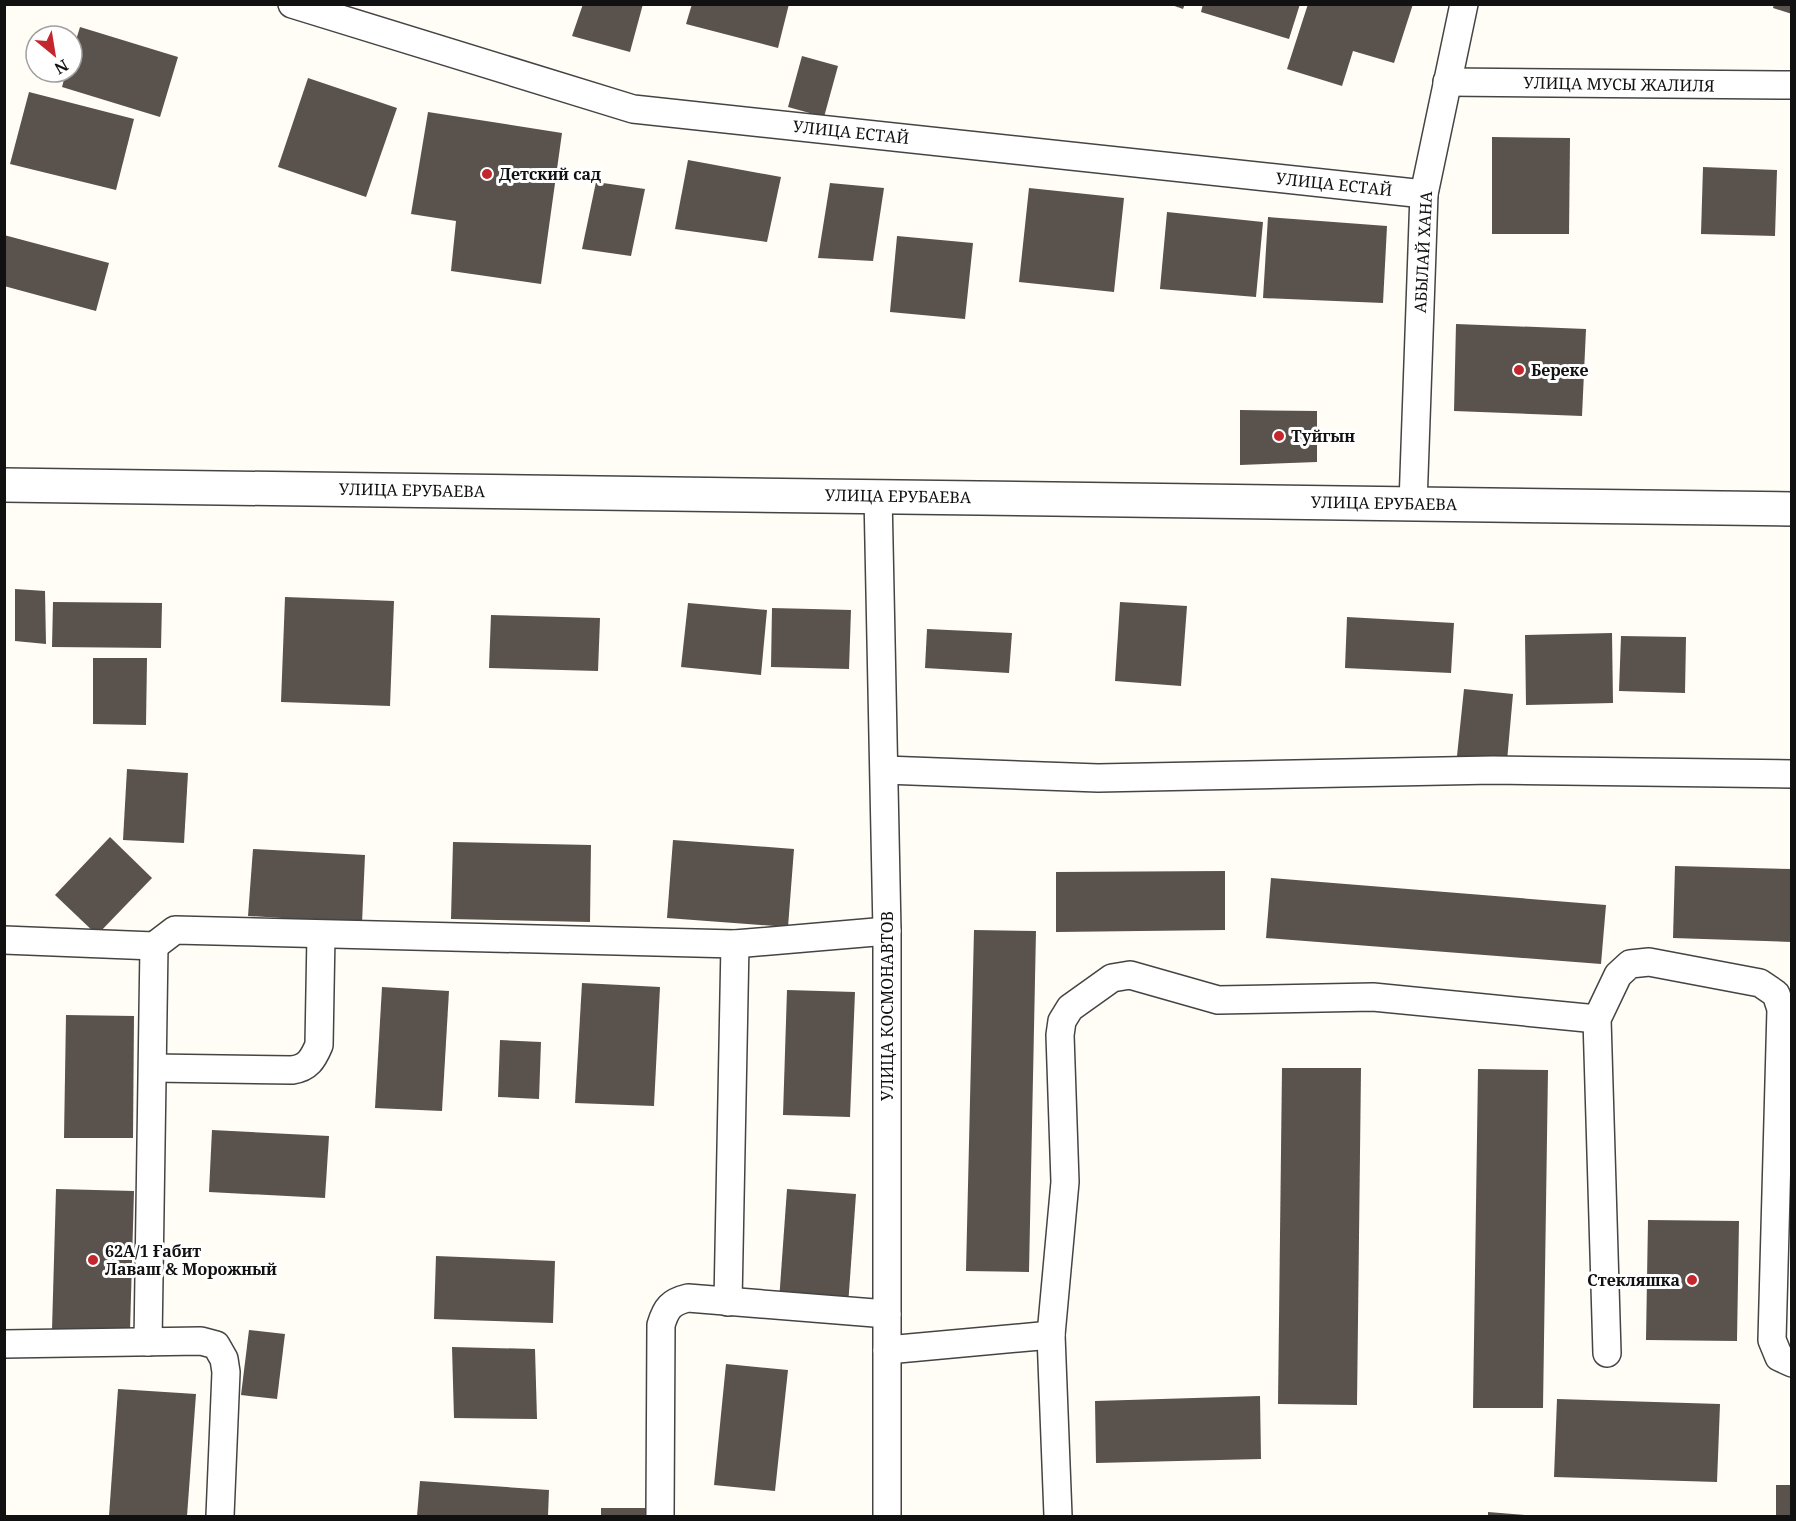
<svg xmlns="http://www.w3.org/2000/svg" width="1796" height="1521" viewBox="0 0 1796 1521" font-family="'Noto Serif',serif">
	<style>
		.building { fill: #5a524d }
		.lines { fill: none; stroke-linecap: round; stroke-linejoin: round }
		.minor-casing { stroke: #444; stroke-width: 30 }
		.tertiary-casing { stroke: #444; stroke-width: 36 }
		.minor { stroke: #fff; stroke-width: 27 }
		.tertiary { stroke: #fff; stroke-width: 33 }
		.poi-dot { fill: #c4262e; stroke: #fff; stroke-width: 2 }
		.labels { text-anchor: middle; stroke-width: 6; stroke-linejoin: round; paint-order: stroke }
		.street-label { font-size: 16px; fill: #111; stroke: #fff }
		.poi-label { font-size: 16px; font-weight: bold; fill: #111; stroke: #fff; text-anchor: start }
	</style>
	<rect width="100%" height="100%" fill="#fffdf5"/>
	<g class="building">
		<polygon points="583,4 643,4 630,52 572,36"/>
		<polygon points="692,4 789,4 778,48 686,24"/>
		<polygon points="1169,4 1185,4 1183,9"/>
		<polygon points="1203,4 1300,4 1289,39 1201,12"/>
		<polygon points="1308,4 1413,4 1394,63 1353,51 1342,86 1287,69"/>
		<polygon points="1774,4 1792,4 1792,14 1773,8"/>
		<polygon points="80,27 178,57 160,117 62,87 66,72 72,72 72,53"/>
		<polygon points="802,56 838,66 824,117 788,107"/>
		<polygon points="308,78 397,108 366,197 278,167"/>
		<polygon points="29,92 134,119 116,190 10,164"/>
		<polygon points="428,112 562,133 541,284 451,271 456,221 411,214"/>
		<polygon points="1492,137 1570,138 1569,234 1492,234"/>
		<polygon points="688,160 781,177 767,242 675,229"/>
		<polygon points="1703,167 1777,170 1775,236 1701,234"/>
		<polygon points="596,182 645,189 631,256 582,249"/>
		<polygon points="830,183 884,188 873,261 818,258"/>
		<polygon points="1029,188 1124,198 1114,292 1019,282"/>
		<polygon points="1167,212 1263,222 1256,297 1160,289"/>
		<polygon points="1268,217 1387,226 1383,303 1263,298"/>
		<polygon points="4,235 109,263 96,311 4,286"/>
		<polygon points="897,236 973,243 965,319 890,312"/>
		<polygon points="1456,324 1586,329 1582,416 1454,411"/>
		<polygon points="1240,410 1317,411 1317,462 1240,465"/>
		<polygon points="15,589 45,591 46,644 15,641"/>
		<polygon points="285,597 394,601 390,706 281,702"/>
		<polygon points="53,602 162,603 161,648 52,647"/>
		<polygon points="1120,602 1187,606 1181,686 1115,681"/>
		<polygon points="688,603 767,610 761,675 681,667"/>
		<polygon points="772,608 851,610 849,669 771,667"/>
		<polygon points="491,615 600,618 598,671 489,668"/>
		<polygon points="1347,617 1454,623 1451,673 1345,668"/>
		<polygon points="927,629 1012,633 1009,673 925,668"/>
		<polygon points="1612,633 1613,703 1526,705 1525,635"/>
		<polygon points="1621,636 1686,637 1685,693 1619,691"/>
		<polygon points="93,658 147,658 146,725 93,724"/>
		<polygon points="1464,689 1513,694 1507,761 1457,756"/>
		<polygon points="127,769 188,773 184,843 123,840"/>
		<polygon points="110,837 152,878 97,935 55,895"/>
		<polygon points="673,840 794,849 788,927 667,918"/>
		<polygon points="453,842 591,845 590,922 451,919"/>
		<polygon points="253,849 365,855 362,923 248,916"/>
		<polygon points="1675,866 1792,869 1792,942 1673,938"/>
		<polygon points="1225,871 1225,930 1056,932 1056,872"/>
		<polygon points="1271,878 1606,905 1601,964 1266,938"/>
		<polygon points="974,930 1036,931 1029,1272 966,1271"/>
		<polygon points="582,983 660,987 654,1106 575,1103"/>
		<polygon points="382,987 449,991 442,1111 375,1108"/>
		<polygon points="787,990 855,992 850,1117 783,1115"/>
		<polygon points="66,1015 134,1016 133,1138 64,1138"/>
		<polygon points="500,1040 541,1042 539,1099 498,1097"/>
		<polygon points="1282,1068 1361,1068 1357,1405 1278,1404"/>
		<polygon points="1478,1069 1548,1070 1543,1408 1473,1408"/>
		<polygon points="212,1130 329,1136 325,1198 209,1192"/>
		<polygon points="56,1189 134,1191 130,1331 52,1330"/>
		<polygon points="787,1189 856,1194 848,1306 779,1301"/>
		<polygon points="1648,1220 1739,1221 1737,1341 1646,1340"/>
		<polygon points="436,1256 555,1261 553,1323 434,1319"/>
		<polygon points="249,1330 285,1334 277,1399 241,1395"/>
		<polygon points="452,1347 535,1349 537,1419 454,1418"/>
		<polygon points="726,1364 788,1370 775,1491 714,1485"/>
		<polygon points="118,1389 196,1394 187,1516 109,1516"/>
		<polygon points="1260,1396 1261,1459 1096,1463 1095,1401"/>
		<polygon points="1557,1399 1720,1404 1717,1482 1554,1477"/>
		<polygon points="420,1481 549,1490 548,1516 417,1516"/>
		<rect x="1776" y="1485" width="16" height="31"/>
		<rect x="601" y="1508" width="56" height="8"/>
		<polygon points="1488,1512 1525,1515 1525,1516 1488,1516"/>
	</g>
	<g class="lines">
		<defs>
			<g id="minor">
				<polyline points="292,4 633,109 1424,194"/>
				<polyline points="1447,82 1792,85"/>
				<polyline points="878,495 887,931 887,1516"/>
				<polyline points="1413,504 1424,194 1464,4"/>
				<polyline points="885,770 1098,778 1493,770 1792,774"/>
				<polyline points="4,940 154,946 175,930 735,944 887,931"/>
				<path d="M 153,1068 L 292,1070 C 308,1068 313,1059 319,1045 L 321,935"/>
				<polyline points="728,1302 735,944"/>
				<polyline points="148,1342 154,946"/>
				<polyline points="4,1344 201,1341 216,1345 224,1359 226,1372 220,1516"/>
				<polyline points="887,1350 1051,1335"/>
				<polyline points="1607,1353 1597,1019 1618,975 1630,964 1649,962 1760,983 1776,994 1781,1009 1772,1340 1779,1357 1792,1363"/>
				<path d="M 660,1516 L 661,1325 C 666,1308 671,1302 688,1298 L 887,1314"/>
				<polyline points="1058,1516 1051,1335 1065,1182 1060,1035 1062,1021 1070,1008 1112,978 1130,975 1218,1000 1373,997 1597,1019"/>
			</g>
			<polyline id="tertiary" points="4,485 1792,509"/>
		</defs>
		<use href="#minor" class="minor-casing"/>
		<use href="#tertiary" class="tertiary-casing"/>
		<use href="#minor" class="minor"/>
		<use href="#tertiary" class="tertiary"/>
	</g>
	<g class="poi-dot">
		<circle cx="487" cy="174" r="6"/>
		<circle cx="1519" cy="370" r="6"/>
		<circle cx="1279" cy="436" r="6"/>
		<circle cx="93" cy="1260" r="6"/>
		<circle cx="1692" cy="1280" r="6"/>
	</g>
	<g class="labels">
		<g class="street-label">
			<text transform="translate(1619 84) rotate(1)" y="6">УЛИЦА МУСЫ ЖАЛИЛЯ</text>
			<text transform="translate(851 132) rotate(6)" y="6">УЛИЦА ЕСТАЙ</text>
			<text transform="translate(1334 184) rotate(6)" y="6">УЛИЦА ЕСТАЙ</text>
			<text transform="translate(1423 252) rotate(-87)" y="6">АБЫЛАЙ ХАНА</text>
			<text transform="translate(412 490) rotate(1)" y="6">УЛИЦА ЕРУБАЕВА</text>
			<text transform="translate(898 496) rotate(1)" y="6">УЛИЦА ЕРУБАЕВА</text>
			<text transform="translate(1384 503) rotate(1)" y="6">УЛИЦА ЕРУБАЕВА</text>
			<text transform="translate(887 1006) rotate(-90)" y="6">УЛИЦА КОСМОНАВТОВ</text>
		</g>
		<g class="poi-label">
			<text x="499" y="180">Детский сад</text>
			<text x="1531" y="376">Береке</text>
			<text x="1291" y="442">Туйгын</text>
			<text x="105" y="1257">62А/1 Ғабит<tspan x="105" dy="18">Лаваш &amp; Морожный</tspan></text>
			<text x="1680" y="1286" text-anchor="end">Стекляшка</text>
		</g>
	</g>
	<rect width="1796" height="1521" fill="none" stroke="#111111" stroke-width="12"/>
	<g transform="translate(54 54) rotate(150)"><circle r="28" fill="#ffffff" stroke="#a0a0a0" stroke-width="1.5"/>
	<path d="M0-4.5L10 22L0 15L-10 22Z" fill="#c4262e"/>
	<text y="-9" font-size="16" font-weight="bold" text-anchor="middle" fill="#111111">N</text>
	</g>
</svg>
